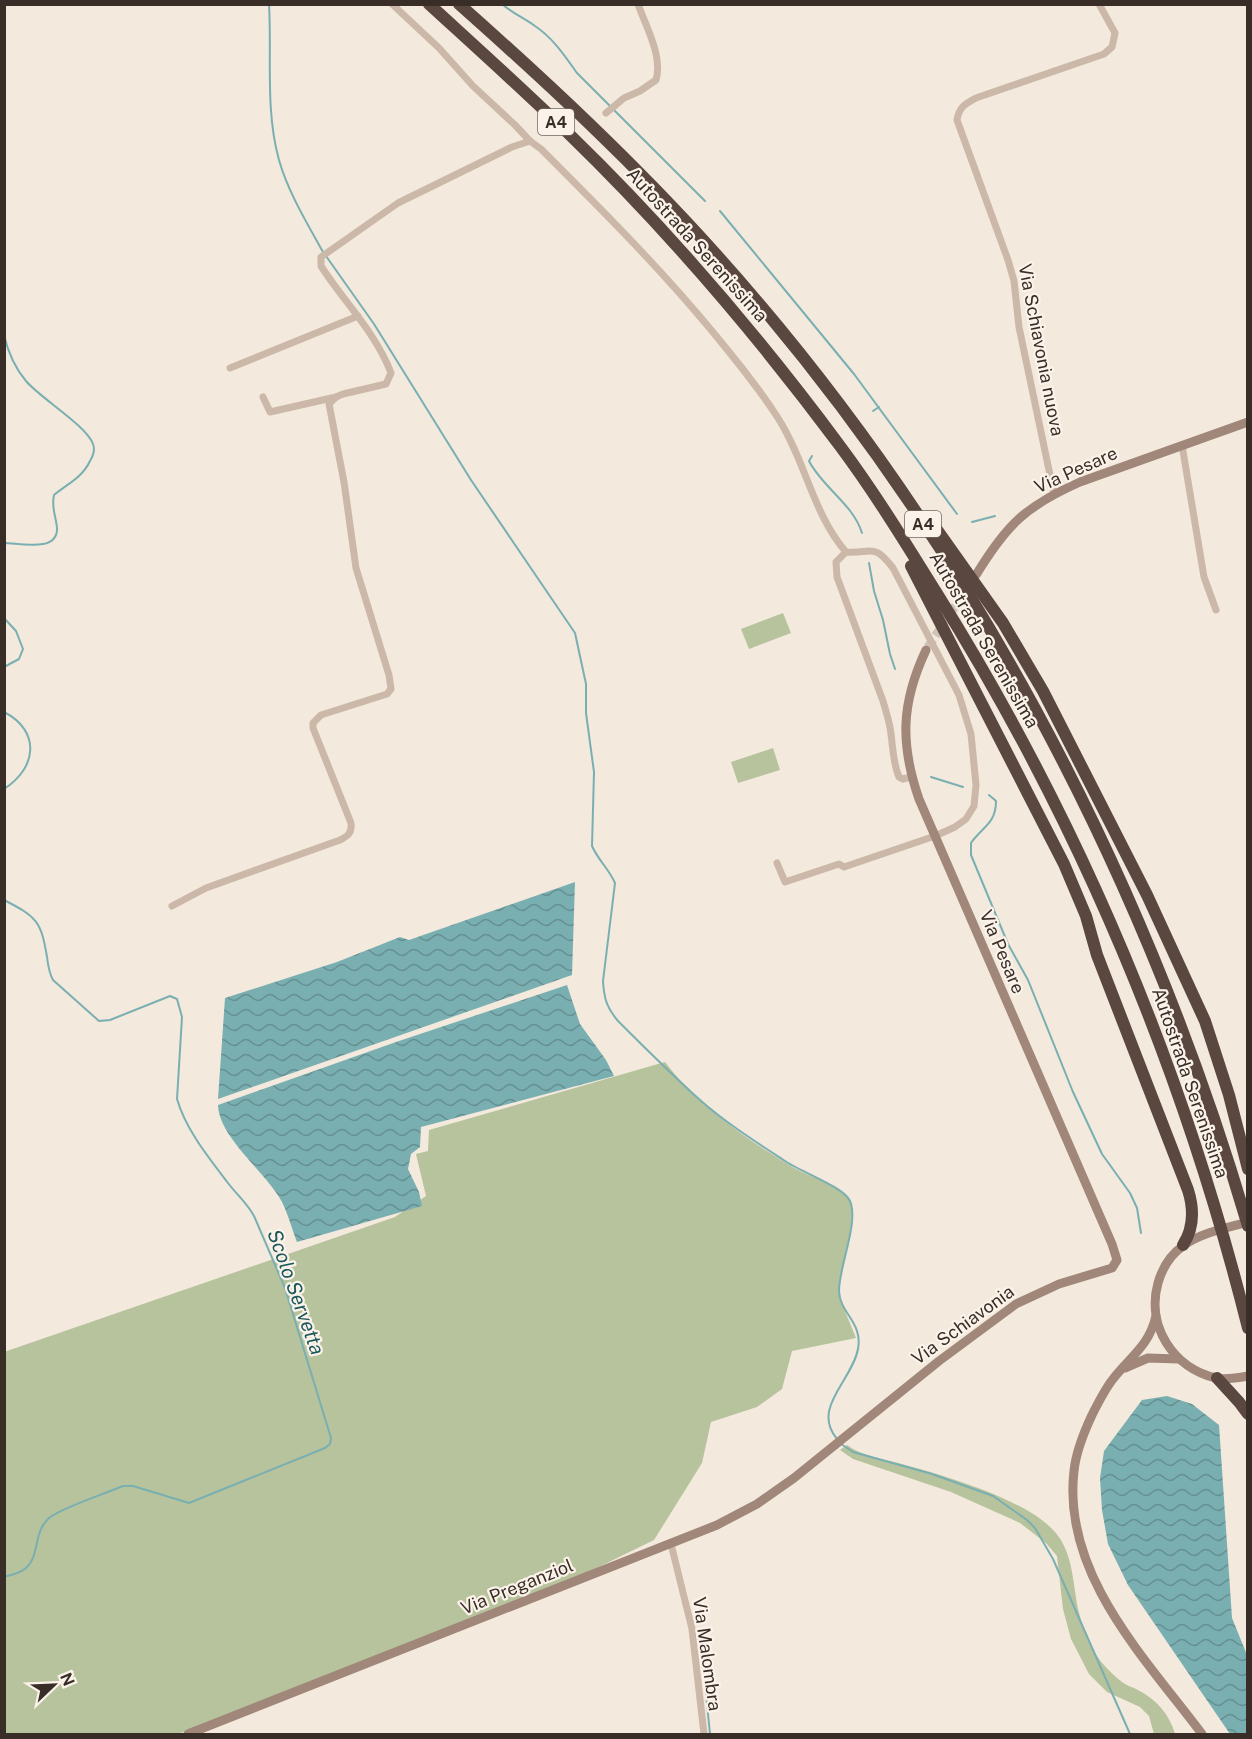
<svg xmlns="http://www.w3.org/2000/svg" width="1252" height="1739" viewBox="0 0 1252 1739" font-family="'Public Sans',sans-serif">
	<style>
		.green { fill: #b6c39c }
		.water { fill: url(#water-waves) }
		.lines { fill: none; stroke-linecap: round; stroke-linejoin: round }
		.stream { stroke: #7aafb2; stroke-width: 2 }
		.secondary-tunnel { stroke: #cec3b9; stroke-width: 9; stroke-dasharray: 9 4.5; stroke-linecap: butt }
		.street { stroke: #ccb8a8; stroke-width: 7 }
		.secondary { stroke: #a08779; stroke-width: 9 }
		.highway { stroke: #5a473f; stroke-width: 12 }
		.labels { text-anchor: middle; stroke-width: 4.5; stroke-linejoin: round; paint-order: stroke }
		.shield { fill: #fbf3e9; stroke: #736862; stroke-width: 1.5 }
		.shield-label { font-size: 16px; font-weight: bold; fill: #392d28 }
		.street-label { font-size: 18px; fill: #392d28; stroke: #fbf3e9 }
		.water-label { font-size: 20px; font-style: italic; fill: #1c585c; stroke: #fbf3e9 }
	</style>
	<defs>
		<pattern id="water-waves" width="16" height="10" patternUnits="userSpaceOnUse" patternTransform="scale(1.5)"><rect width="16" height="10" fill="#7aafb2"/><path d="M0 5q4-4 8 0t8 0" fill="none" stroke="#658f91"/></pattern>
	</defs>
	<rect width="100%" height="100%" fill="#f3e9dd"/>
	<g class="green">
		<polygon points="783,613 791,633 749,649 741,629"/>
		<polygon points="773,748 780,770 738,783 731,762"/>
		<path d="M 665,1062 C 698,1106 749,1141 796,1169 C 809,1176 845,1188 850,1201 C 857,1221 841,1265 839,1287 L 840,1299 L 856,1338 L 792,1351 L 782,1389 L 757,1407 L 711,1422 L 702,1463 L 654,1540 L 521,1605 L 178,1734 L 5,1734 L 4,1352 L 395,1217 L 426,1196 L 416,1154 L 428,1151 L 429,1130 Z"/>
		<path d="M 847,1445 C 861,1456 885,1459 902,1464 C 945,1476 1026,1499 1055,1532 C 1073,1552 1073,1584 1078,1609 C 1082,1626 1088,1642 1097,1656 C 1103,1665 1113,1675 1122,1682 C 1127,1686 1133,1687 1138,1690 C 1156,1699 1170,1715 1175,1734 L 1154,1734 L 1149,1716 L 1140,1707 L 1107,1692 L 1089,1674 L 1071,1639 L 1063,1609 L 1057,1556 L 1046,1543 L 1020,1523 L 951,1492 L 853,1459 L 840,1450 Z"/>
	</g>
	<g class="water">
		<polygon points="575,882 572,975 218,1099 225,998 337,962 400,937 409,940"/>
		<path d="M 567,985 L 580,1024 L 606,1060 L 614,1076 L 421,1127 L 420,1147 L 411,1154 L 408,1169 L 419,1192 L 422,1206 L 297,1242 C 292,1229 288,1214 282,1202 C 267,1173 219,1138 218,1105 L 396,1042 Z"/>
		<polygon points="1167,1396 1192,1404 1219,1425 1232,1618 1247,1655 1247,1734 1230,1734 1128,1585 1108,1544 1102,1510 1100,1478 1104,1451 1142,1400"/>
	</g>
	<g class="lines">
		<g class="stream">
			<path d="M 269,4 C 272,56 265,110 279,160 C 288,192 307,223 323,252"/>
			<path d="M 502,4 C 512,13 524,18 535,26 C 553,38 565,56 577,73 L 705,201"/>
			<polyline points="720,211 854,374 957,514"/>
			<path d="M 326,256 L 374,324 L 471,480 L 575,633 L 586,684 L 586,713 L 594,772 L 592,846 C 598,860 609,869 615,883 L 603,981 C 604,999 607,1008 618,1021 C 645,1048 672,1075 700,1100 C 726,1123 756,1142 785,1161 C 799,1171 844,1187 850,1201 C 859,1223 839,1266 839,1291 C 840,1314 863,1322 858,1349 C 852,1381 811,1408 837,1439"/>
			<path d="M 4,335 C 8,352 15,368 26,381 C 40,398 87,426 93,444 C 95,449 93,456 90,461 C 82,478 67,484 54,495 C 51,508 56,516 57,528 C 58,553 19,543 4,543"/>
			<polyline points="873,411 879,407"/>
			<path d="M 812,456 L 809,461 C 823,488 853,504 862,533"/>
			<polyline points="972,522 995,516"/>
			<polyline points="869,563 874,591 883,620 890,654 895,669"/>
			<polyline points="4,618 16,631 23,649 19,659 4,667"/>
			<path d="M 4,712 C 41,731 37,768 4,789"/>
			<polyline points="931,777 963,787"/>
			<path d="M 989,795 L 996,801 C 996,824 982,827 971,843 L 971,855 L 1008,944 L 1028,980 L 1073,1092 L 1102,1154 L 1130,1193 L 1137,1208 L 1141,1233"/>
			<path d="M 4,900 C 37,917 41,921 47,957 C 48,965 49,973 53,980 L 99,1021 L 110,1020 L 170,996 L 177,999 L 182,1017 L 177,1099 C 186,1130 209,1158 228,1183 C 237,1195 247,1203 254,1216 L 285,1288 L 331,1438 L 330,1444 L 325,1448 L 189,1503 L 133,1486 L 123,1486 L 113,1490 C 98,1496 60,1509 49,1518 C 33,1532 40,1556 26,1568 C 21,1573 11,1575 4,1577"/>
			<polyline points="841,1444 853,1452 932,1474 993,1496 1027,1520 1035,1528 1053,1559 1130,1734"/>
			<polyline points="703,1664 710,1734"/>
		</g>
		<polyline class="secondary-tunnel" points="928,647 968,587"/>
		<g class="street">
			<polyline points="392,4 439,48 473,86 515,125 530,141"/>
			<path d="M 606,113 L 624,98 L 640,91 L 656,80 C 663,56 646,27 638,4"/>
			<polyline points="230,368 358,316"/>
			<polyline points="263,397 270,412 336,397"/>
			<polyline points="1182,445 1204,577 1216,610"/>
			<path d="M 1054,494 L 1019,327 L 1014,281 L 1008,260 L 957,120 C 959,107 965,104 976,98 L 1104,54 L 1112,47 L 1115,33 L 1099,4"/>
			<path d="M 846,552 L 836,562 L 837,577 L 883,701 C 886,712 890,723 891,734 C 893,749 893,763 899,777 L 903,779 L 911,777"/>
			<path d="M 172,906 L 206,888 L 340,840 C 348,836 352,833 351,823 L 313,728 L 313,723 L 321,715 L 387,694 L 391,689 L 389,675 L 356,568 L 344,482 L 329,404 L 336,397 L 343,394 L 386,384 L 391,373 C 376,333 344,302 321,266 L 321,257 L 398,203 L 512,147 L 530,141 L 541,149 C 600,208 659,267 712,331 C 735,359 759,388 778,418 C 805,460 813,514 846,552 C 872,554 873,542 893,568 L 959,695 L 971,734 L 976,785 L 974,806 L 966,819 L 955,827 L 935,836 L 844,867 L 839,864 L 785,882 L 777,863"/>
			<polyline points="671,1544 692,1629 704,1734"/>
		</g>
		<g class="secondary">
			<path d="M 976,575 C 1007,524 1026,506 1080,482 L 1248,422"/>
			<path d="M 1248,1222 C 1227,1228 1200,1233 1183,1246 C 1170,1255 1162,1269 1158,1283 C 1146,1326 1173,1368 1216,1378 C 1226,1380 1237,1378 1248,1376"/>
			<path d="M 1156,1316 C 1149,1346 1131,1356 1113,1379 C 1105,1389 1098,1403 1092,1415 C 1084,1432 1076,1451 1074,1471 C 1062,1574 1145,1658 1202,1734"/>
			<polyline points="1125,1368 1148,1358 1178,1359"/>
			<path d="M 188,1734 L 717,1525 L 757,1504 L 794,1478 L 939,1361 L 1016,1304 L 1059,1284 L 1112,1268 L 1117,1260 L 1112,1244 L 919,799 C 900,744 901,703 926,650"/>
		</g>
		<g class="highway">
			<path d="M 429,4 C 476,47 524,90 569,134 C 667,229 759,337 840,446 C 875,493 905,542 936,592 C 1078,819 1183,1068 1248,1328"/>
			<path d="M 459,4 C 548,83 635,164 714,252 C 964,530 1143,869 1248,1226"/>
			<polyline points="935,527 1003,623 1043,691 1147,895 1205,1021 1229,1095 1248,1169"/>
			<path d="M 911,566 L 1064,864 L 1086,916 L 1097,955 L 1188,1190 C 1194,1209 1194,1228 1183,1245"/>
			<polyline points="1217,1378 1239,1402 1248,1414"/>
		</g>
	</g>
	<g class="labels">
		<g class="shield">
			<rect x="538" y="109" width="36" height="26" rx="4.5"/>
			<rect x="905" y="511" width="36" height="26" rx="4.5"/>
		</g>
		<g class="shield-label">
			<text x="556" y="128">A4</text>
			<text x="923" y="530">A4</text>
		</g>
		<g class="street-label">
			<text transform="translate(697 245) rotate(48)" y="6">Autostrada Serenissima</text>
			<text transform="translate(1041 350) rotate(79)" y="6">Via Schiavonia nuova</text>
			<text transform="translate(1076 470) rotate(-24)" y="6">Via Pesare</text>
			<text transform="translate(984 640) rotate(60)" y="6">Autostrada Serenissima</text>
			<text transform="translate(1002 952) rotate(67)" y="6">Via Pesare</text>
			<text transform="translate(1190 1083) rotate(71)" y="6">Autostrada Serenissima</text>
			<text transform="translate(963 1325) rotate(-36)" y="6">Via Schiavonia</text>
			<text transform="translate(517 1587) rotate(-22)" y="6">Via Preganziol</text>
			<text transform="translate(707 1654) rotate(82)" y="6">Via Malombra</text>
		</g>
		<g class="water-label">
			<text transform="translate(296 1292) rotate(70)" y="7">Scolo Servetta</text>
		</g>
	</g>
	<rect width="1252" height="1739" fill="none" stroke="#392d28" stroke-width="12"/>
	<g transform="translate(54 1685) rotate(67)" stroke="#fbf3e9" stroke-width="4.5" paint-order="stroke">
	<path d="M0-4.5L10 22L0 15L-10 22Z" fill="#392d28"/>
	<text y="-9" font-size="16" font-weight="bold" text-anchor="middle" fill="#392d28">N</text>
	</g>
</svg>
